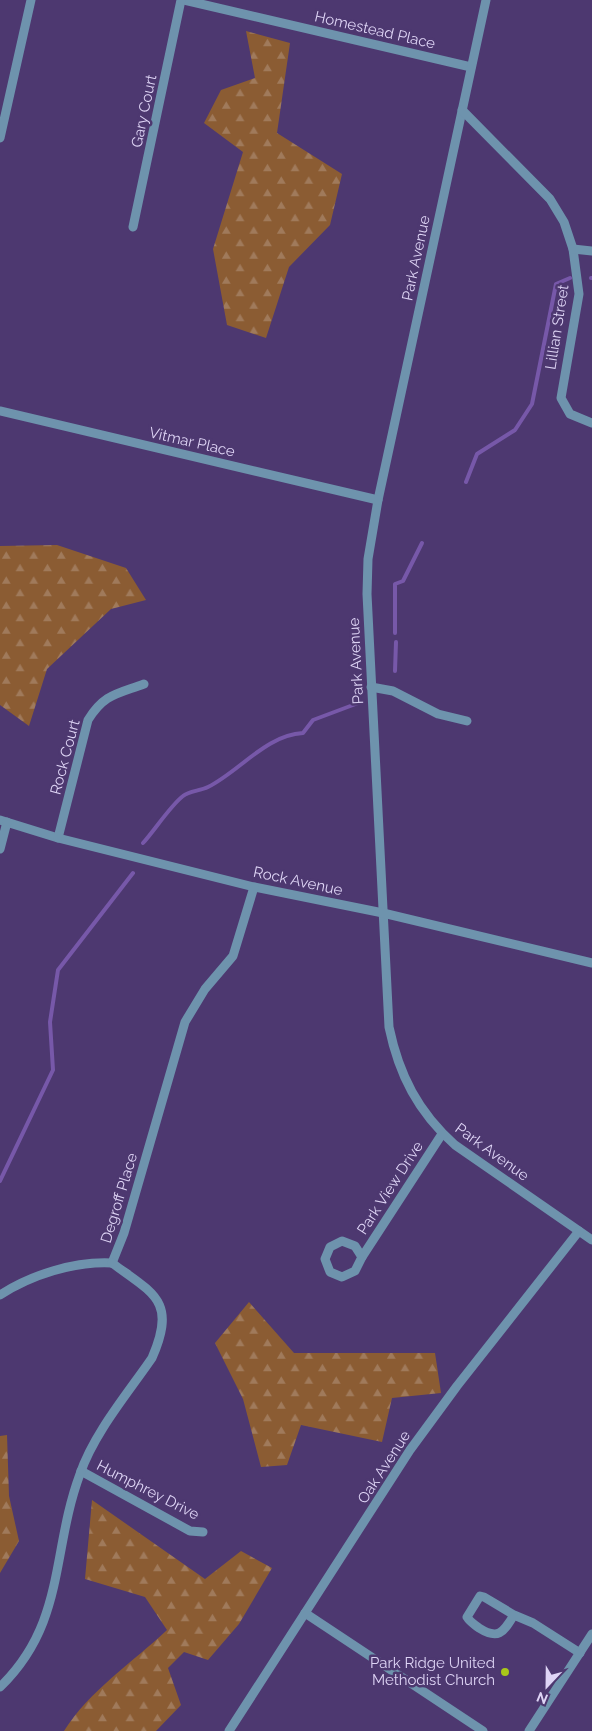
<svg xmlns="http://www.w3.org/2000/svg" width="592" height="1731" viewBox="0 0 592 1731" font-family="Raleway,sans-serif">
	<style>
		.forest { fill: url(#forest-firs) }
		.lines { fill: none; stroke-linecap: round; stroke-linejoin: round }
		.stream { stroke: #7758a9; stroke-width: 4 }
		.minor { stroke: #6e93ad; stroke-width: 9 }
		.poi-dot { fill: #a9c719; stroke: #4d3870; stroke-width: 2 }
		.labels { text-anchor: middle; stroke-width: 5; stroke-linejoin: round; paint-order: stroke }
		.street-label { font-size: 15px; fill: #ded4f5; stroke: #4d3870 }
		.poi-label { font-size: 15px; fill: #ded4f5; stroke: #4d3870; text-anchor: end }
	</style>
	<defs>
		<pattern id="forest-firs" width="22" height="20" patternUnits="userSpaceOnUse" patternTransform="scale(1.25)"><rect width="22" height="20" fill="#8b5c33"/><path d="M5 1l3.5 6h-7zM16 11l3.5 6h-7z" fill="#a07a5b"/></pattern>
	</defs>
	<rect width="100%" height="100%" fill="#4d3870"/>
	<g class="forest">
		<polygon points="246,31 290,43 277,133 342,174 330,225 289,267 266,338 227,325 213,249 243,152 204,123 221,90 255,78"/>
		<polygon points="57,545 126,568 146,600 111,609 47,669 29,726 0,705 0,546"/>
		<polygon points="249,1302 294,1353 435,1353 441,1393 392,1398 382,1442 301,1425 287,1465 261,1467 243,1399 215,1343"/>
		<polygon points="7,1435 9,1496 19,1541 0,1573 0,1436"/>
		<path d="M 92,1500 L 205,1579 L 241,1551 L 272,1568 L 239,1624 L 208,1660 L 184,1652 L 168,1668 L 181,1705 L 156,1731 L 64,1731 C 89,1691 133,1662 167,1630 L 145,1597 L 85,1579 Z"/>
	</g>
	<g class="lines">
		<g class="stream">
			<polyline points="591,278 592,278"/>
			<polyline points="466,482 477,454 515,430 532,404 556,284 570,278"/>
			<polyline points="395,633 395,584 403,581 422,543"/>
			<polyline points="395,671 396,642"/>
			<path d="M 143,843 C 154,831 171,805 183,796 C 189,791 200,791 208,787 C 240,771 266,735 303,733 L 313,720 L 361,702"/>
			<polyline points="0,1181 53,1070 50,1022 58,970 133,873"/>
		</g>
		<g class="minor">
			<polyline points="184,0 471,67"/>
			<path d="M 486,0 L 378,500 L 368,559 L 367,594 L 389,1027 C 399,1075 418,1112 455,1145 L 592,1240"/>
			<polyline points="462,110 550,199 564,222 573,249 579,294 561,398 570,414 592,423"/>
			<polyline points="0,138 31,0"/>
			<polyline points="133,227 181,0"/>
			<polyline points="573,249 592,251"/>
			<polyline points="0,411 378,500"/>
			<polyline points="371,687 393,691 438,714 467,721"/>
			<polyline points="0,820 58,838 254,887 383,913 592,963"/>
			<path d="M 58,838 L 88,720 C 104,694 117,694 144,684"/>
			<polyline points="0,849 7,822"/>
			<polygon points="342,1241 355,1246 362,1257 355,1271 342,1277 330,1272 325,1259 330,1247"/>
			<polyline points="362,1257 442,1134"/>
			<polyline points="112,1263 124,1233 185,1022 205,989 233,956 254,887"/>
			<path d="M 0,1295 C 31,1275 74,1261 112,1263"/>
			<polyline points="81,1471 190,1531 203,1532"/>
			<polyline points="305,1613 483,1731"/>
			<path d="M 514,1615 C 503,1633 498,1640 479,1628 C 474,1624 470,1622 467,1617 L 480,1596 L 484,1597 L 514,1615 L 533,1623 L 580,1653"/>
			<path d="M 0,1687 C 66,1623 51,1552 80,1474 C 94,1433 128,1393 152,1358 C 177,1301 154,1294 112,1263"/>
			<polyline points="229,1731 410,1450 457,1386 579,1231"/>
			<polyline points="529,1731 592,1634"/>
		</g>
	</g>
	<circle class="poi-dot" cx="505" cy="1672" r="5"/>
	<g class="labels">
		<g class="street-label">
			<text transform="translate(375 30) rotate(13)" y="5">Homestead Place</text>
			<text transform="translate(144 111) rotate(-78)" y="5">Gary Court</text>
			<text transform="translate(416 258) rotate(-78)" y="5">Park Avenue</text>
			<text transform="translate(557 327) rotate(-81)" y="5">Lillian Street</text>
			<text transform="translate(192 442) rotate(13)" y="5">Vitmar Place</text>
			<text transform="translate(356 661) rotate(-93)" y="5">Park Avenue</text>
			<text transform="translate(65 757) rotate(-75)" y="5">Rock Court</text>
			<text transform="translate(298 881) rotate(12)" y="5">Rock Avenue</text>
			<text transform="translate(492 1152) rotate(36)" y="5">Park Avenue</text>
			<text transform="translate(390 1188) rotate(-57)" y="5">Park View Drive</text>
			<text transform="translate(119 1198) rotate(-73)" y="5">Degroff Place</text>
			<text transform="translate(384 1467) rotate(-57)" y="5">Oak Avenue</text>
			<text transform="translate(148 1490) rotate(27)" y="5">Humphrey Drive</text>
		</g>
		<g class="poi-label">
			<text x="495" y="1668">Park Ridge United<tspan x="495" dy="17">Methodist Church</tspan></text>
		</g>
	</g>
	<g transform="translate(547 1686) rotate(202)" stroke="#4d3870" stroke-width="4" paint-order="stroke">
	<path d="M0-4L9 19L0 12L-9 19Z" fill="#ded4f5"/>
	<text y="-8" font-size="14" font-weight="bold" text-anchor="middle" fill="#ded4f5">N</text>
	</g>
</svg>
